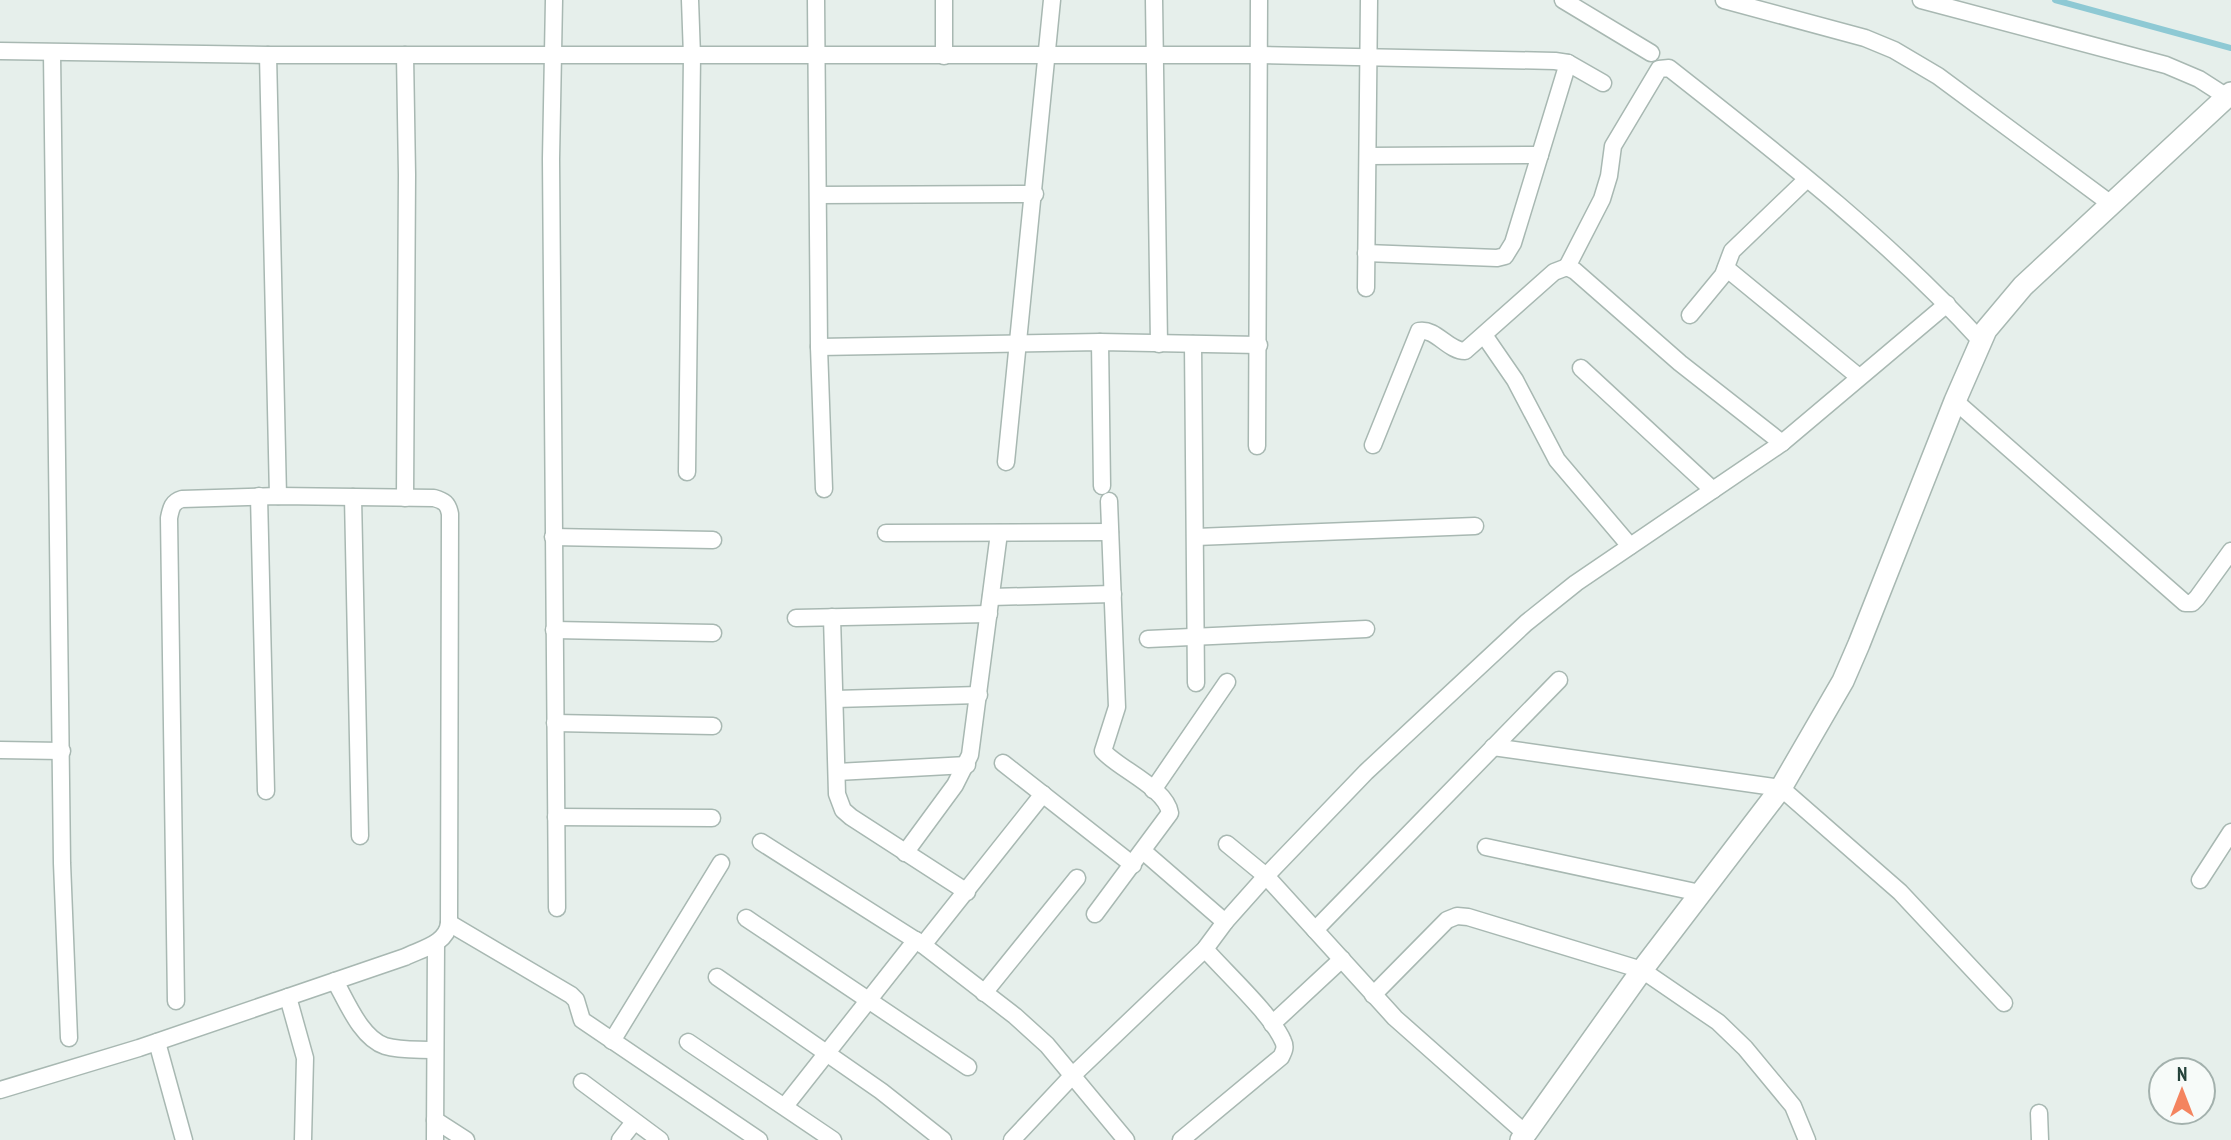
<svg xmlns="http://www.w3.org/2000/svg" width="2231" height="1140" viewBox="0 0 2231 1140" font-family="'PT Sans Narrow',sans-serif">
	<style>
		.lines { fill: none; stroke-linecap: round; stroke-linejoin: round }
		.stream { stroke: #8ec9d4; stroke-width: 6 }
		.minor-casing { stroke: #a8b8b2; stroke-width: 19 }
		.tertiary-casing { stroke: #a8b8b2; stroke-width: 24 }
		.minor { stroke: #fff; stroke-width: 16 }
		.tertiary { stroke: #fff; stroke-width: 21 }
	</style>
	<rect width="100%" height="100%" fill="#e6efeb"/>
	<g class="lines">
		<polyline class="stream" points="2055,0 2231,48"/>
		<defs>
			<g id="minor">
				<polyline points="554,0 551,159 557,908"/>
				<polyline points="816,0 819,347 824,489"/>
				<polyline points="944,0 944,56"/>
				<polyline points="1154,0 1159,344"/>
				<polyline points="1563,0 1651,53"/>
				<polyline points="1724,0 1865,38 1894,50 1938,76 2111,204"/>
				<polyline points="1921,0 2166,65 2199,79 2227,97"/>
				<polyline points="0,51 268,55 1259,55 1555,61 1568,63 1603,83"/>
				<polyline points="52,53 62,863 69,1038"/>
				<polyline points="268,55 278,496"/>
				<polyline points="405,55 407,175 405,498"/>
				<polyline points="1368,156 1540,155"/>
				<polyline points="819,195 1035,194"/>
				<polyline points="1366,253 1497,258 1505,256 1513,243 1568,63"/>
				<path d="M 1567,267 L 1602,199 L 1609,176 L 1613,146 L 1659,69 L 1669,68 C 1777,153 1888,239 1981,341"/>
				<polyline points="1726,268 1859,377"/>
				<polyline points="1366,288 1369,0"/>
				<polyline points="1690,315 1723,275 1732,251 1807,179"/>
				<polyline points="1484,335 1515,380 1557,460 1630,546"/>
				<polyline points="1100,342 1102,486"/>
				<polyline points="1193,344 1196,683"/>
				<polyline points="819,347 1100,342 1259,345"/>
				<polyline points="1581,368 1713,490"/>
				<polyline points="1955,401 2185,603 2192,603 2197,598 2231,551"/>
				<path d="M 1373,445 L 1419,331 C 1436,328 1448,351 1465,351 L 1554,272 L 1567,267 L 1575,271 L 1680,363 L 1782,443"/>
				<polyline points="1257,446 1259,0"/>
				<polyline points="1006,462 1052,0"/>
				<polyline points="687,472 692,56 690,0"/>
				<polyline points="259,496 266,791"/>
				<polyline points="353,497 360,836"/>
				<polyline points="886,533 1110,532"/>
				<polyline points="553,537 713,540"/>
				<polyline points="1196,537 1475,526"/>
				<polyline points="991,597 1113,594"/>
				<polyline points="832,617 837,794 843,810 851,817 967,892"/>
				<polyline points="796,618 989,614"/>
				<polyline points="554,630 713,633"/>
				<polyline points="1148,639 1366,629"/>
				<polyline points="835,699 979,695"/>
				<polyline points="555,723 713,726"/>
				<polyline points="1493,747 1781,788 1900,892 2004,1003"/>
				<polyline points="0,750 62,751"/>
				<polyline points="1003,763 1133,865"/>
				<polyline points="837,772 967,765"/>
				<polyline points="1153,790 1227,682"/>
				<polyline points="556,817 712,818"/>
				<polyline points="761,842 923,945 1015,1016 1047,1045 1126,1140"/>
				<polyline points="1486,847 1700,893"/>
				<polyline points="1143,851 1225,922"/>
				<polyline points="905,853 955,785 970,755 999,533"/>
				<polyline points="2200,880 2231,832"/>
				<path d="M 1095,914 L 1170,813 C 1166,788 1119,769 1103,751 L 1117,707 L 1109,501"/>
				<polyline points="746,918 968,1067"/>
				<polyline points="449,923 571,995 576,1000 582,1020 759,1140"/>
				<polyline points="1315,930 1559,680"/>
				<polyline points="923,945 1043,794"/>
				<polyline points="717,977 881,1091 943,1140"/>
				<path d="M 335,981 C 347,1002 361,1038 385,1046 C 401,1051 419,1049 435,1050"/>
				<polyline points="984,993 1077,878"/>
				<polyline points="1373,995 1447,920 1457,916 1468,917 1642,970 1718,1022 1745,1048 1793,1106 1807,1140"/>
				<polyline points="288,997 305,1058 303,1140"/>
				<polyline points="1272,1024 1342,959"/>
				<polyline points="612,1041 721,863"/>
				<polyline points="157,1042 184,1140"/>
				<polyline points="688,1042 833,1140"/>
				<polyline points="582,1082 660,1140"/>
				<path d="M 0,1090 L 139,1048 L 405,957 C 421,949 447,944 449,923 L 450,514 C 448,503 444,501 434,498 L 278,496 L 182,499 C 172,502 171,508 169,518 L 176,1001"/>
				<polyline points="785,1106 916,940"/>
				<polyline points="2039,1113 2040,1140"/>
				<polyline points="435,1120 466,1140"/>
				<polyline points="1526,1134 1395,1018 1266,876 1366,772 1526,623 1576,583 1782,443 1947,304"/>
				<polyline points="435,1140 436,943"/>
				<polyline points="620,1140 634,1122"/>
				<polyline points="1012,1140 1073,1075 1205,949 1225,922 1266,876 1227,844"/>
				<path d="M 1181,1140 L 1281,1057 C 1284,1051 1286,1047 1283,1041 C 1272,1015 1225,972 1205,949"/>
			</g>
			<polyline id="tertiary" points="1521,1140 1642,970 1781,788 1843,681 1859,644 1955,401 1986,330 2023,286 2231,93"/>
		</defs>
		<use href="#minor" class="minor-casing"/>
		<use href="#tertiary" class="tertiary-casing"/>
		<use href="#minor" class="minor"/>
		<use href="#tertiary" class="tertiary"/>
	</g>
	<g transform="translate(2182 1091)"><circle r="33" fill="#f7fbf9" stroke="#a3b1ad" stroke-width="2"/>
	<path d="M0-5L12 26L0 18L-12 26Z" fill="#f4845f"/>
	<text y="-10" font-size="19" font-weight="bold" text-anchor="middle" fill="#24423a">N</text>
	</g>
</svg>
